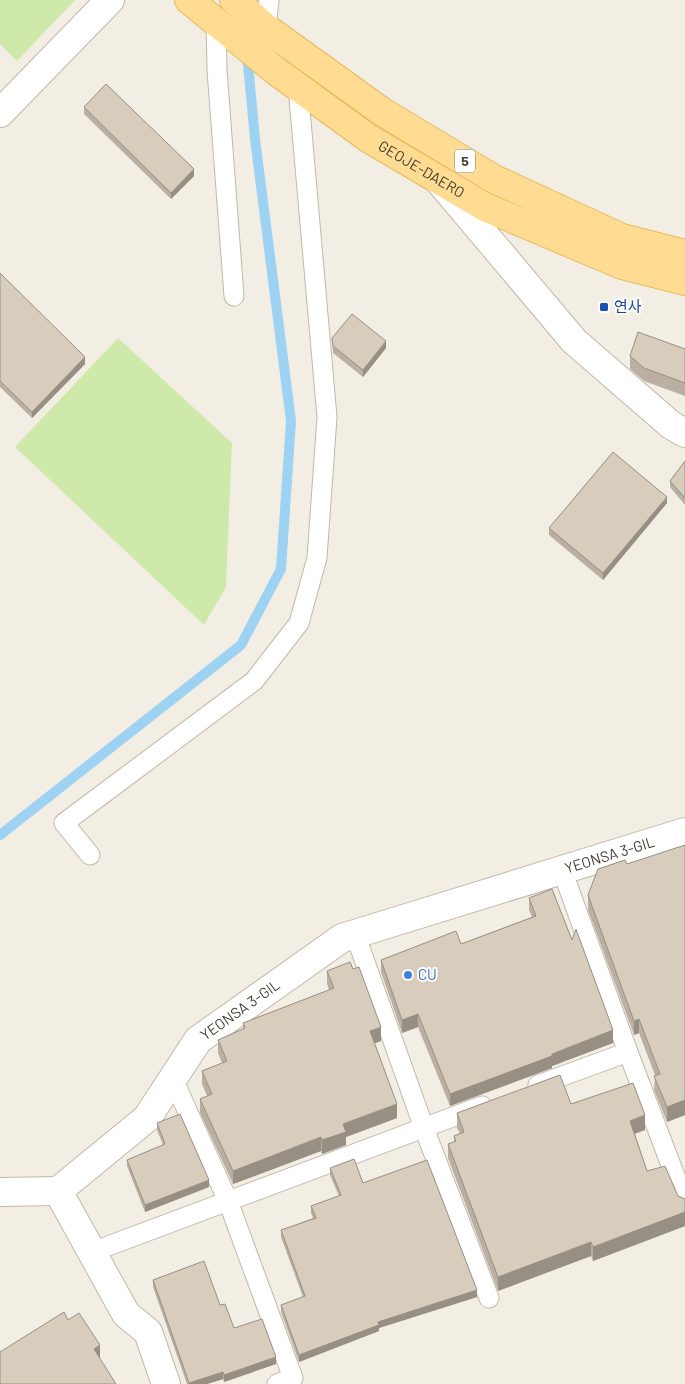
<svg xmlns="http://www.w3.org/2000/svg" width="685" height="1384" viewBox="0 0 685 1384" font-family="Barlow,'Noto Sans KR',sans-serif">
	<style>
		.green { fill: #cfe9ab }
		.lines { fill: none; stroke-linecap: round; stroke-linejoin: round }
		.stream { stroke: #9ed2f2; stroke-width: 10 }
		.lane-casing { stroke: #c1b8aa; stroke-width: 21 }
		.street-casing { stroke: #c1b8aa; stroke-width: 30 }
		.primary-casing { stroke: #e7b95e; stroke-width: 30 }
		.lane { stroke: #fff; stroke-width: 19 }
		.street { stroke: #fff; stroke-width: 28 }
		.primary { stroke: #ffdc91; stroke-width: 28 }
		.wall { fill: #baafa2 }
		.shaded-wall { fill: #978f84 }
		.building { fill: #d8ccbc; stroke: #978f84 }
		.transit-dot { fill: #1a4fb4; stroke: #fff; stroke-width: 2 }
		.shop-dot { fill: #3f7fe0; stroke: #fff; stroke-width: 2 }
		.labels { text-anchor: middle; stroke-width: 4; stroke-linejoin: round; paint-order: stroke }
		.shield { fill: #fff; stroke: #7d7871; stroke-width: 1 }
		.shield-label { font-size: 14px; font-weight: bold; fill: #453e34 }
		.street-label { font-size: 15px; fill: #453e34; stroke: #fff }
		.transit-label { font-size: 15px; fill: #164399; stroke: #fff; text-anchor: start }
		.shop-label { font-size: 15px; fill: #366cbe; stroke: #fff; text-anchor: start }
	</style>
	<rect width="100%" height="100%" fill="#f3eee4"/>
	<g class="green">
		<polygon points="0,0 75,0 17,61 0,44"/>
		<polygon points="118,338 232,443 226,587 204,625 15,447"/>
	</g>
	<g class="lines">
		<polyline class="stream" points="0,835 241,645 281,569 291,421 255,139 247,53"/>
		<defs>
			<g id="lane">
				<polyline points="216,23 217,70 234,296"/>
				<polyline points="266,28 269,0"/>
				<polyline points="90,855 64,823 254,681 299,623 317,558 327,417 298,87"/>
				<polyline points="355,934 424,1128 489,1298"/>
				<polyline points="628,1052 685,1202"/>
				<polyline points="173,1079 228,1201 293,1378 277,1384"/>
				<polyline points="538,1085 628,1052 562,870"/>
				<polyline points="92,1252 482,1106"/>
			</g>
			<g id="street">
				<polyline points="0,113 110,0"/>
				<polyline points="441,183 574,341 671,425 685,433"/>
				<polyline points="0,1192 58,1191"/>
				<path id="s1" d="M 166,1384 L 148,1332 L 126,1314 L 58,1191 L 147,1118 L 198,1040 L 342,938 L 685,832"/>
			</g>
			<g id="primary">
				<path id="s2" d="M 189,0 L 276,71 L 368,138 L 485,207 L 622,265 L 685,281"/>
				<polyline points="234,0 266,28 381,111 494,179 622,238 685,254"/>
			</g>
		</defs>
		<use href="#lane" class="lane-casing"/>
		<use href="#street" class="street-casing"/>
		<use href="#primary" class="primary-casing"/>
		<use href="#lane" class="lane"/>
		<use href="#street" class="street"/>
		<use href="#primary" class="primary"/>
	</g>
	<g class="wall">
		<polygon points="84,107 194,176 171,199 84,114"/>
		<polygon points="0,273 85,364 32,418 0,387"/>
		<polygon points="332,338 386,348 363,377 333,353"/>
		<polygon points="685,349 685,396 644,381 630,369 630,356"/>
		<polygon points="685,461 685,505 670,487 670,481"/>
		<polygon points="667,503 603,580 549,535 549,528"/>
		<polygon points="685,845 685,1115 667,1122 654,1090 655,1075 639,1033 634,1035 588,910 588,895"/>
		<polygon points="529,898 572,940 613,1043 552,1066 552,1068 450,1106 418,1027 402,1033 381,972 381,960 461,944 532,917 529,910"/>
		<polygon points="327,971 381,1041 374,1043 397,1118 346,1137 346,1145 322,1154 321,1151 233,1184 200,1113 200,1099 207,1096 202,1084 202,1071 222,1063 218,1053 218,1040 243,1029 243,1023 329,990 327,984"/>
		<polygon points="571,1104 645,1130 635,1134 647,1171 678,1196 685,1199 685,1226 593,1261 591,1256 498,1291 448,1158 448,1144 454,1142 454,1136 460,1134 457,1128 457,1113"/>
		<polygon points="157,1123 209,1187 145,1212 127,1166 127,1160 163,1145 157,1130"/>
		<polygon points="330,1168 363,1183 477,1297 379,1328 379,1331 299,1362 281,1312 281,1305 303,1297 281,1237 281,1230 313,1218 311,1213 311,1206 339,1196 330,1175"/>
		<polygon points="153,1280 220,1305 234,1328 276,1364 224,1382 223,1379 207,1384 187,1384 153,1287"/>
	</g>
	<g class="shaded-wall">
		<polygon points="194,169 194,176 171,199 171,193"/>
		<polygon points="386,341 386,348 363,377 363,370"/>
		<polygon points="85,357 85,364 32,418 32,412"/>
		<polygon points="667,497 667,503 603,580 603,573"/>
		<polygon points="418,1014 418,1027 402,1033 402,1020"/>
		<polygon points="639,1019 639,1033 634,1035 634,1021"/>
		<polygon points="381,1027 381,1041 370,1045 370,1031"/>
		<polygon points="613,1030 613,1043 552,1066 552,1068 450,1106 450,1094"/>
		<polygon points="685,1100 685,1115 667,1122 667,1107"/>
		<polygon points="397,1104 397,1118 346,1137 346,1145 322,1154 322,1140 343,1124"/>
		<polygon points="645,1115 645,1130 630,1135 630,1121"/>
		<polygon points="321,1137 321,1151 233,1184 233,1171"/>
		<polygon points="209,1180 209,1187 145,1212 145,1205"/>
		<polygon points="685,1212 685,1226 593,1261 593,1247"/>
		<polygon points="591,1242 591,1256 498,1291 498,1277"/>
		<polygon points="477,1290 477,1297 379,1328 379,1331 299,1362 299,1355 378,1322"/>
		<polygon points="100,1345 100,1367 94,1349"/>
		<polygon points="276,1357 276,1364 224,1382 224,1375"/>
		<polygon points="223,1372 223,1379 207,1384 189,1384 189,1383"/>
	</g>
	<g class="building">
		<polygon points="106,84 194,169 171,193 84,107"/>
		<polygon points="0,273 85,357 32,412 0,381"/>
		<polygon points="352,314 386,341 363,370 333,346 332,338"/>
		<polygon points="638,332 685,349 685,383 644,368 630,356"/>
		<polygon points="613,452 667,497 603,573 549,528"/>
		<polygon points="685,461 685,498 670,481"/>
		<polygon points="685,845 685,1100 667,1107 654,1076 660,1074 639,1019 634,1021 588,895 598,869 625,860 627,864"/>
		<polygon points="552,889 572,940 576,929 613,1030 552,1054 552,1056 450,1094 418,1014 402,1020 381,960 456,931 461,944 536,916 529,898"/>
		<polygon points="350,962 353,969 359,967 381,1027 370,1031 397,1104 343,1124 346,1132 322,1140 321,1137 233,1171 200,1099 212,1094 202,1071 227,1061 218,1040 245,1028 243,1023 334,988 327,971"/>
		<polygon points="560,1075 571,1104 633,1083 645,1115 630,1121 647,1171 665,1166 678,1196 685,1199 685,1212 593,1247 591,1242 498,1277 448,1144 456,1141 454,1136 464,1132 457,1113"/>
		<polygon points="180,1114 209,1180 145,1205 127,1160 165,1144 157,1123"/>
		<polygon points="354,1159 363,1183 427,1160 477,1290 378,1322 379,1325 299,1355 281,1305 305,1296 281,1230 316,1218 311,1206 341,1195 330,1168"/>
		<polygon points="204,1261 220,1305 225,1304 234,1328 262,1319 276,1357 224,1375 223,1372 189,1383 153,1280"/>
		<polygon points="64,1312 68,1320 79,1313 100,1345 94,1349 116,1384 0,1384 0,1352"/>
	</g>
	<rect class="transit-dot" x="599" y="302" width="10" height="10" rx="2.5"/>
	<circle class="shop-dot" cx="408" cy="975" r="5"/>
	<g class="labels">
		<rect class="shield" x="455" y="149.5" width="20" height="23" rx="4"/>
		<g class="shield-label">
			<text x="465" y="166">5</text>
		</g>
		<g class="street-label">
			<text dy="5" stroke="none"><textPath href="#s2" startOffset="288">GEOJE-DAERO</textPath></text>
			<text dy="5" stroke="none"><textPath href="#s1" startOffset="889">YEONSA 3-GIL</textPath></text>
			<text dy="5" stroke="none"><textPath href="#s1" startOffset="484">YEONSA 3-GIL</textPath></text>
		</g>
		<g class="transit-label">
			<text x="614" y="312">연사</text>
		</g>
		<g class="shop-label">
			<text x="418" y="980">CU</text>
		</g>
	</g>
</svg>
